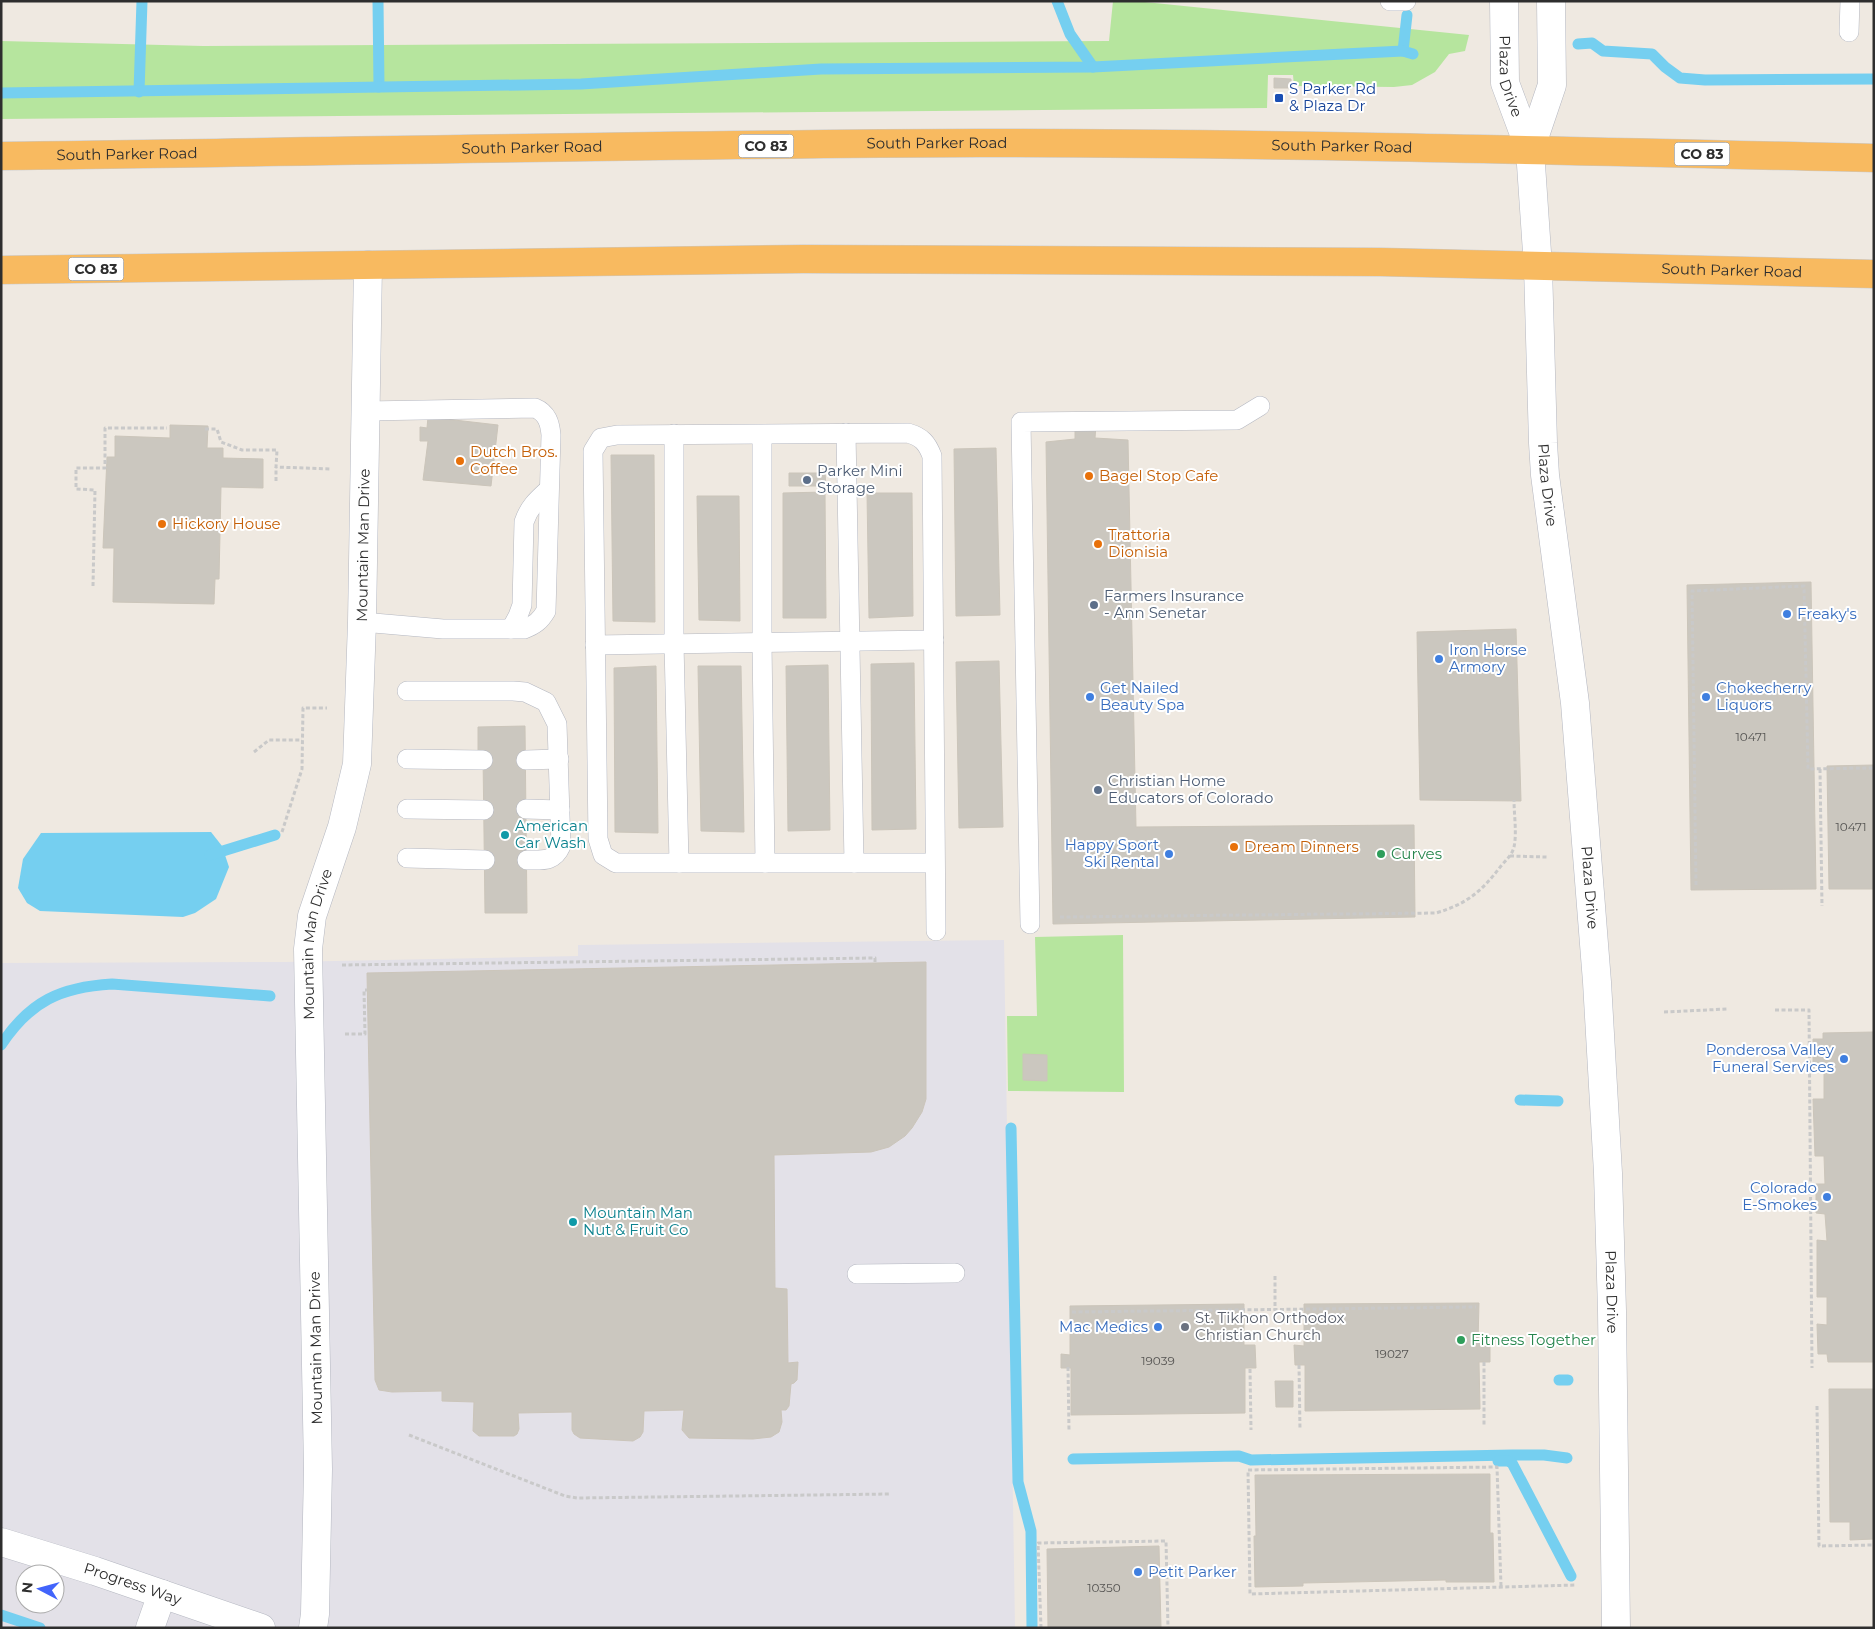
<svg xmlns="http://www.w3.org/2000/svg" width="1875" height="1629" viewBox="0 0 1875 1629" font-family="Montserrat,sans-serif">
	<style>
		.industrial { fill: #e3e1e8; fill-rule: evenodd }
		.green { fill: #b6e59e }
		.water { fill: #75cff0 }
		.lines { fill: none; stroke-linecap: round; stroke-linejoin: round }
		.stream { stroke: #75cff0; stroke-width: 11 }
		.building { fill: #cbc7bf; stroke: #cbc5ba }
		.service-casing { stroke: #b4b7c1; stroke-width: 20 }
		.minor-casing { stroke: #b4b7c1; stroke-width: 29 }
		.tertiary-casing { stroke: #b4b7c1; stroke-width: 29 }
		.trunk-casing { stroke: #c9c9c9; stroke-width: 29 }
		.path { stroke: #c9c9c9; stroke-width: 3; stroke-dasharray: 4 2.5; stroke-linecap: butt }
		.service { stroke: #fff; stroke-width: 19 }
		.minor { stroke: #fff; stroke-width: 28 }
		.tertiary { stroke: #fff; stroke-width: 28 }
		.trunk { stroke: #f8ba60; stroke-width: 28 }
		.transit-dot { fill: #1a4fb4; stroke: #fff; stroke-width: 2 }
		.food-dot { fill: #e8710a; stroke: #fff; stroke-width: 2 }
		.service-dot { fill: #5c6f8a; stroke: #fff; stroke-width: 2 }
		.shop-dot { fill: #3f7fe0; stroke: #fff; stroke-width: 2 }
		.culture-dot { fill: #0f9aa8; stroke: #fff; stroke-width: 2 }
		.leisure-dot { fill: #2e9e5b; stroke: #fff; stroke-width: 2 }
		.worship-dot { fill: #6b7280; stroke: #fff; stroke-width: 2 }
		.labels { text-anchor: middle; stroke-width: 4; stroke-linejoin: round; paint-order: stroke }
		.number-label { font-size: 12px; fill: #555452 }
		.shield { fill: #fff; stroke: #6d6d6d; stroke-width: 1 }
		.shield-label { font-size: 14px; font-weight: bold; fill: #2e2e2e }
		.street-label { font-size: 15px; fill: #2e2e2e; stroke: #fff }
		.transit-label { font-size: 15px; fill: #164399; stroke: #fff; text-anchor: start }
		.food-label { font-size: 15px; fill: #c56008; stroke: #fff; text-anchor: start }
		.service-label { font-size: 15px; fill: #4e5e75; stroke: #fff; text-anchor: start }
		.shop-label { font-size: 15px; fill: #366cbe; stroke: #fff; text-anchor: start }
		.culture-label { font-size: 15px; fill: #0d838f; stroke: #fff; text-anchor: start }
		.leisure-label { font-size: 15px; fill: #27864d; stroke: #fff; text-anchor: start }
		.worship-label { font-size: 15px; fill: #5b616d; stroke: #fff; text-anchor: start }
	</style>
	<rect width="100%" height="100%" fill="#efe9e1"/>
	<path class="industrial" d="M 1004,940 L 1015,1628 L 1,1628 L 1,963 L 285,962 L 578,956 L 578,945 ZM 25,1574 L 55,1574 L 55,1604 L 25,1604 Z"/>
	<g class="green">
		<polygon points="1113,1 1135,1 1469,35 1465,51 1449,54 1435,72 1412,85 1394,87 1294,86 1293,75 1268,75 1267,108 1,119 1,41 203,46 1109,41"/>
		<polygon points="1123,935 1124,1092 1008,1091 1007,1016 1037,1016 1035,937"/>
	</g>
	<polygon class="water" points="211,832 222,846 229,867 216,899 195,913 183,917 40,911 27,903 18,888 23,859 41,833"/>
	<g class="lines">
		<g class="stream">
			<polyline points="378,1 379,87"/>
			<polyline points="1057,1 1070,34 1093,67"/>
			<polyline points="1407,15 1403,51 1413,54"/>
			<polyline points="1578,44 1592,43 1603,51 1652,54 1665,67 1680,78 1705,80 1874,79"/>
			<polyline points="139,92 142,1"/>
			<polyline points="1,93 581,84 821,69 1093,67 1403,51"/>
			<polyline points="210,855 275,835"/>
			<path d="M 1,1045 C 30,1001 61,987 112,984 L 270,996"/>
			<polyline points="1520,1100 1558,1101"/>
			<polyline points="1011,1128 1018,1482 1031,1531 1032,1628"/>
			<polyline points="1559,1380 1568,1380"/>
			<polyline points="1073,1459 1239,1456 1251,1460 1512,1455 1544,1455 1567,1458"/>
			<polyline points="1498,1461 1508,1461 1512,1463 1571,1576"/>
			<polyline points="1,1615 40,1628"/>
		</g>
	</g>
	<g class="building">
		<polygon points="1274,78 1291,79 1291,88 1274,88"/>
		<polygon points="428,417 498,425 491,486 423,480 428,441 420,441 420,427 427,428"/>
		<polygon points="170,425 208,426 207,448 223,448 223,458 263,459 263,488 221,487 219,579 215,579 214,604 113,602 114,548 103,548 107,457 115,457 115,436 170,438"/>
		<polygon points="1075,425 1096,425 1095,438 1128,440 1136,827 1414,825 1415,917 1053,924 1046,442 1075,439"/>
		<polygon points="996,448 1000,615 956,616 954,449"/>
		<polygon points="611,455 654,455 655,622 613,621"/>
		<polygon points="789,473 825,473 826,486 789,486"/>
		<polygon points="825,492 826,618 783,618 783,493"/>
		<polygon points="867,493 912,493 913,616 869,618"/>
		<polygon points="697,496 739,496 740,621 699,620"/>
		<polygon points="1811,582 1816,889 1691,890 1687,585"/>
		<polygon points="1516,629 1521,801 1420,800 1417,632"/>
		<polygon points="999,661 1003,827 959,828 956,662"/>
		<polygon points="914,663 916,829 872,830 871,664"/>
		<polygon points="828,665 830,830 788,831 786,666"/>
		<polygon points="656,666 658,833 615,832 614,668"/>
		<polygon points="698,666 741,666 744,832 701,831"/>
		<polygon points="525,726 527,913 485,913 483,754 478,754 478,727"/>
		<polygon points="1874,765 1874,889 1829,889 1827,766"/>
		<polygon points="926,962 926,1099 922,1112 912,1128 905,1136 889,1147 871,1152 774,1155 775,1288 787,1289 788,1363 798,1362 797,1380 794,1383 791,1384 789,1406 786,1410 781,1410 782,1422 779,1432 771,1437 753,1439 689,1438 682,1430 684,1410 644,1411 643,1432 640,1437 633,1441 580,1438 574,1434 572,1430 572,1412 518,1413 519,1429 517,1434 514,1436 479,1436 473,1431 474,1402 442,1401 442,1391 392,1392 379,1390 375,1380 367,973"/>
		<polygon points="1874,1032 1874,1362 1828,1362 1827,1354 1818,1354 1817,1324 1827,1325 1827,1297 1817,1297 1817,1240 1827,1241 1825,1214 1816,1213 1816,1184 1825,1184 1824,1156 1815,1156 1813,1099 1824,1099 1824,1068 1813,1068 1813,1039 1823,1039 1823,1033"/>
		<polygon points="1023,1054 1047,1055 1047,1081 1023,1080"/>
		<polygon points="1479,1303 1478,1342 1490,1342 1490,1362 1479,1362 1480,1409 1305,1411 1305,1365 1295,1365 1294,1345 1304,1346 1304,1304"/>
		<polygon points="1244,1304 1244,1345 1255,1345 1256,1368 1245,1368 1245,1413 1071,1415 1071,1368 1061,1368 1061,1354 1070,1355 1070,1306"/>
		<polygon points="1275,1381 1293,1381 1293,1407 1276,1407"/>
		<polygon points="1829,1389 1874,1389 1874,1539 1850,1540 1850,1522 1830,1522"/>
		<polygon points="1490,1474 1490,1533 1493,1533 1494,1582 1446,1582 1446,1580 1303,1583 1303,1586 1255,1587 1254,1536 1256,1536 1255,1475"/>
		<polygon points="1159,1546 1161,1628 1048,1628 1047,1549"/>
	</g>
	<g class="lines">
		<defs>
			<g id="service">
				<polyline points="1390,1 1406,1"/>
				<polyline points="1849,32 1850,1"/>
				<polyline points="846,433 854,863"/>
				<polyline points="674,434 674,643 679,863"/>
				<polyline points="762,435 762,643 765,863"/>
				<path d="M 362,622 L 443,629 L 524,629 C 535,625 540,621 546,611 L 551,435 C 550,423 547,413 535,408 L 366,411"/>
				<path d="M 511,629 L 518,616 L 522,605 L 524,522 C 529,507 537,500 548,490"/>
				<polyline points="595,645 934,640"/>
				<path d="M 407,691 L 513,691 L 525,692 L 546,702 L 557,724 L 561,846 C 554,862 543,860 527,860"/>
				<polyline points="407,759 483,760"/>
				<polyline points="526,760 559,759"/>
				<polyline points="407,809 484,810"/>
				<polyline points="526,809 560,810"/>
				<polyline points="407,858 485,860"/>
				<path d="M 935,863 L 616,863 L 603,855 L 598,839 L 593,451 L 601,438 L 617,435 L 908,433 C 922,437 927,443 932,456 L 936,931"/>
				<polyline points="1030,924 1021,422 1237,420 1260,406"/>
				<polyline points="857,1274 955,1273"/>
			</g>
			<g id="minor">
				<path id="s1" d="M 1,1542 L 95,1571 L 261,1628"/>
				<polyline points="150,1628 162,1594"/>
				<path id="s2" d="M 313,1628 L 315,1614 L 318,1469 L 308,949 L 312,916 L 342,827 L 357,764 L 362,622 L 368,265"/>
			</g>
			<g id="tertiary">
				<path id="s3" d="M 1504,1 L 1505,83 L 1530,150 L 1538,267 L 1543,443 L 1545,475 L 1575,703 L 1597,982 L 1608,1173 L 1612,1311 L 1616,1628"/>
				<polyline points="1530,150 1552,85 1551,1"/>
			</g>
			<g id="trunk">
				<path id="s4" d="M 1,156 C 327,152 654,144 980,143 C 1278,143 1576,151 1874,158"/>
				<path id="s5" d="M 1,270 L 803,259 L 1381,262 L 1874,274"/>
			</g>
		</defs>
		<use href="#service" class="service-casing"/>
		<use href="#minor" class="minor-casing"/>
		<use href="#tertiary" class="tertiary-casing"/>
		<use href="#trunk" class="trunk-casing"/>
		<g class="path">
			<polyline points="205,429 217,429 221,442 242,450 277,450 276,467 331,469"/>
			<polyline points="276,481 276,467"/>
			<polyline points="93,586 95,490 76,489 76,468 105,468 105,428 167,428"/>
			<polyline points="254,752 269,740 302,740"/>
			<polyline points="1820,769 1822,906"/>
			<polyline points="282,832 302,769 303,708 327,708"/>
			<polyline points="1510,856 1547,857"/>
			<polyline points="1696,885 1692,591 1804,586 1808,769 1874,768"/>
			<path d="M 1060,917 L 1436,913 C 1467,904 1482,891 1501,866 C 1506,860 1512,855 1514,847 C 1517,833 1514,815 1514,800"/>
			<polyline points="342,965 875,958 875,963"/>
			<polyline points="1775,1010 1809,1010 1812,1368"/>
			<polyline points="1664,1012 1727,1009"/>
			<polyline points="345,1034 365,1034 364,990 367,990"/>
			<polyline points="1275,1276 1275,1310"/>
			<polyline points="1072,1312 1476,1307"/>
			<polyline points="1484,1362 1484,1427"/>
			<polyline points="1299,1365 1300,1430"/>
			<polyline points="1068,1367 1069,1431"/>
			<polyline points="1250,1369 1251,1430"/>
			<polyline points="1817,1406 1819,1546 1874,1545"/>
			<polyline points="409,1435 565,1496 577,1498 889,1494"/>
			<polyline points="1501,1586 1497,1467 1248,1470 1250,1594 1576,1585"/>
			<polyline points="1041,1628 1038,1543 1166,1541 1168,1628"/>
		</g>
		<use href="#service" class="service"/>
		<use href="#minor" class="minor"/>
		<use href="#tertiary" class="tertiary"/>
		<use href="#trunk" class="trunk"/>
	</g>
	<rect class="transit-dot" x="1274" y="93" width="10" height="10" rx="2.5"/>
	<g class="food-dot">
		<circle cx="460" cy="461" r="5"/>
		<circle cx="1089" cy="476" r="5"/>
		<circle cx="162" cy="524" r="5"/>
		<circle cx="1098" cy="544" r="5"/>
		<circle cx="1234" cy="847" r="5"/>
	</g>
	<g class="service-dot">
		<circle cx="807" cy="480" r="5"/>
		<circle cx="1094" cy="605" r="5"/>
		<circle cx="1098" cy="790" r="5"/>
	</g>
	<g class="shop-dot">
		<circle cx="1787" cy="614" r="5"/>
		<circle cx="1439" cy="659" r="5"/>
		<circle cx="1090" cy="697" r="5"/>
		<circle cx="1706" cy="697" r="5"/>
		<circle cx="1169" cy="854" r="5"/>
		<circle cx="1844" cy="1059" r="5"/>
		<circle cx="1827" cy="1197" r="5"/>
		<circle cx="1158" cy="1327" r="5"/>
		<circle cx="1138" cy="1572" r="5"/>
	</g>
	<g class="culture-dot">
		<circle cx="505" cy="835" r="5"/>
		<circle cx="573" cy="1222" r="5"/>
	</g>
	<g class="leisure-dot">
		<circle cx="1381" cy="854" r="5"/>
		<circle cx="1461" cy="1340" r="5"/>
	</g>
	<circle class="worship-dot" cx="1185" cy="1327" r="5"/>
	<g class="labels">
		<g class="number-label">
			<text x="1751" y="741">10471</text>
			<text x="1851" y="831">10471</text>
			<text x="1392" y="1358">19027</text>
			<text x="1158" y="1365">19039</text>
			<text x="1104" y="1592">10350</text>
		</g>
		<g class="shield">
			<rect x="738.5" y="134.5" width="55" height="23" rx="4"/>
			<rect x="1674.5" y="142.5" width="55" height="23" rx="4"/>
			<rect x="68.5" y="257.5" width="55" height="23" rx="4"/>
		</g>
		<g class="shield-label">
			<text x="766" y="151">CO 83</text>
			<text x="1702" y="159">CO 83</text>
			<text x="96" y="274">CO 83</text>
		</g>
		<g class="street-label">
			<text dy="5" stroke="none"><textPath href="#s3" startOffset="76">Plaza Drive</textPath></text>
			<text dy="5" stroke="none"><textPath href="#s4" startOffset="936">South Parker Road</textPath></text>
			<text dy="5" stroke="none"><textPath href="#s4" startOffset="1341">South Parker Road</textPath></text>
			<text dy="5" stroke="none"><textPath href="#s4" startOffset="531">South Parker Road</textPath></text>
			<text dy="5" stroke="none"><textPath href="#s4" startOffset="126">South Parker Road</textPath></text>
			<text dy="5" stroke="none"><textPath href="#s5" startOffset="1731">South Parker Road</textPath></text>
			<text dy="5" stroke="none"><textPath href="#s3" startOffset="489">Plaza Drive</textPath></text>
			<text dy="5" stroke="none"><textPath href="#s2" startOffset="1090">Mountain Man Drive</textPath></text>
			<text dy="5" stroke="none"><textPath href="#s3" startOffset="894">Plaza Drive</textPath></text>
			<text dy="5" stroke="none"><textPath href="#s2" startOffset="685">Mountain Man Drive</textPath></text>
			<text dy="5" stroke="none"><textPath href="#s3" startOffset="1299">Plaza Drive</textPath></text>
			<text transform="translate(316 1348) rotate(-91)" y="5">Mountain Man Drive</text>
			<text dy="5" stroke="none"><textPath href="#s1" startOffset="138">Progress Way</textPath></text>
		</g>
		<g class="transit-label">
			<text x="1289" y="94">S Parker Rd<tspan x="1289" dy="17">&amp; Plaza Dr</tspan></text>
		</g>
		<g class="food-label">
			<text x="470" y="457">Dutch Bros.<tspan x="470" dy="17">Coffee</tspan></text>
			<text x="1099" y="481">Bagel Stop Cafe</text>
			<text x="172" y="529">Hickory House</text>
			<text x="1108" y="540">Trattoria<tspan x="1108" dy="17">Dionisia</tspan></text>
			<text x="1244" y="852">Dream Dinners</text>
		</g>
		<g class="service-label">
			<text x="817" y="476">Parker Mini<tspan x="817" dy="17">Storage</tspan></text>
			<text x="1104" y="601">Farmers Insurance<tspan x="1104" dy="17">- Ann Senetar</tspan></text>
			<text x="1108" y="786">Christian Home<tspan x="1108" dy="17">Educators of Colorado</tspan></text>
		</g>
		<g class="shop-label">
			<text x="1797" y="619">Freaky's</text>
			<text x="1449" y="655">Iron Horse<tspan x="1449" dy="17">Armory</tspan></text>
			<text x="1100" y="693">Get Nailed<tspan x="1100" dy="17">Beauty Spa</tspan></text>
			<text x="1716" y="693">Chokecherry<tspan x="1716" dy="17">Liquors</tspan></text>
			<text x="1159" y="850" text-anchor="end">Happy Sport<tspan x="1159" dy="17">Ski Rental</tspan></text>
			<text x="1834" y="1055" text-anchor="end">Ponderosa Valley<tspan x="1834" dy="17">Funeral Services</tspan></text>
			<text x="1817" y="1193" text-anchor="end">Colorado<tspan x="1817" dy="17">E-Smokes</tspan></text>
			<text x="1148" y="1332" text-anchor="end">Mac Medics</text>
			<text x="1148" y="1577">Petit Parker</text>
		</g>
		<g class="culture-label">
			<text x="515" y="831">American<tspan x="515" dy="17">Car Wash</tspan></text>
			<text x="583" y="1218">Mountain Man<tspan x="583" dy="17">Nut &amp; Fruit Co</tspan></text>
		</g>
		<g class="leisure-label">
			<text x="1391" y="859">Curves</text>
			<text x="1471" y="1345">Fitness Together</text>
		</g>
		<g class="worship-label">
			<text x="1195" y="1323">St. Tikhon Orthodox<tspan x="1195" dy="17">Christian Church</tspan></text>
		</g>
	</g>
	<rect width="1875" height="1629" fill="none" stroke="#2e2e2e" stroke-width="5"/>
	<g transform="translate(40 1589) rotate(276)"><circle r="24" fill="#ffffff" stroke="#ababab"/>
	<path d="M0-4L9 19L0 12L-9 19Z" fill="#4264fb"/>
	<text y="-8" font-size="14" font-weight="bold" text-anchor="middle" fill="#2e2e2e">N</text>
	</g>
</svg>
